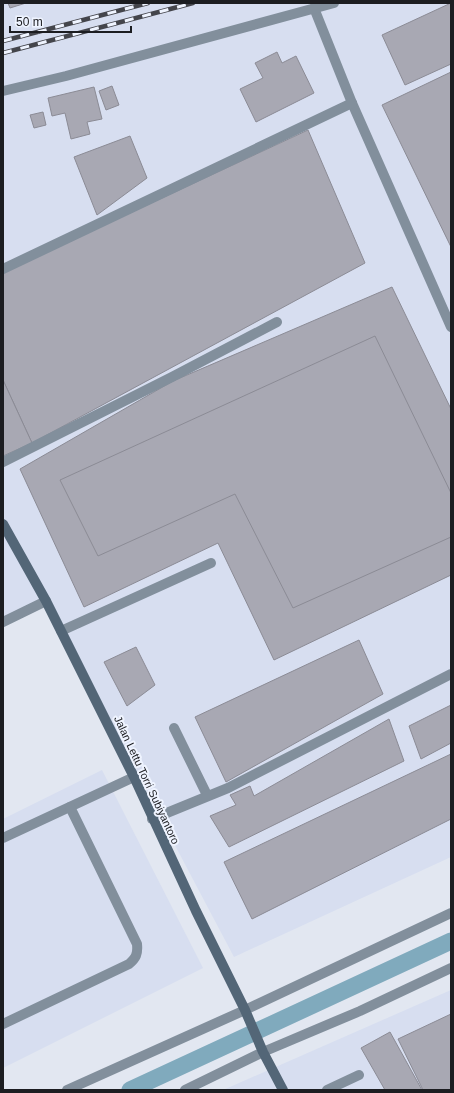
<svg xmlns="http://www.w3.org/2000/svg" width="454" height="1093" viewBox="0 0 454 1093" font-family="Arial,sans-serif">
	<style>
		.built { fill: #d7def0 }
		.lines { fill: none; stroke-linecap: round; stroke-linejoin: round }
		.canal { stroke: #80aabd; stroke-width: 17 }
		.building { fill: #a8a8b3; stroke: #8b8b95 }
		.service { stroke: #828f9c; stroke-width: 10 }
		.minor { stroke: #828f9c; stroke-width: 10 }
		.secondary { stroke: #536677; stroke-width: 10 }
		.rail-casing { stroke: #44454b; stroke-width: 4.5 }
		.rail { stroke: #eff4ff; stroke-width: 3; stroke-dasharray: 9; stroke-linecap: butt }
		.labels { text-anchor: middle; stroke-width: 4; stroke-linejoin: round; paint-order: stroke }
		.street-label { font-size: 11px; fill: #1c1d21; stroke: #eff4ff }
	</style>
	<rect width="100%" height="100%" fill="#e2e7f1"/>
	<g class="built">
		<polygon points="3,3 451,3 451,857 234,957 46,601 3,621"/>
		<polygon points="102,770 203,968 3,1068 3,819"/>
		<polygon points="451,990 451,1090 223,1090"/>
	</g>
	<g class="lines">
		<polyline class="canal" points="130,1090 451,941"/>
	</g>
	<g class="building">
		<polygon points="8,3 26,3 10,8"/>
		<polygon points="451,3 451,64 405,85 382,35"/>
		<polygon points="277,52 282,63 296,56 314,93 256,122 240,89 263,78 255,63"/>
		<polygon points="451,72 451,247 382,105"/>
		<polygon points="112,86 119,105 106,110 99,91"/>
		<polygon points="94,87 102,119 87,122 90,134 71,139 65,113 52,116 48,98"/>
		<polygon points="43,112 46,125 34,128 30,115"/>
		<polygon points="308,130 365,263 32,443 3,380 3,272"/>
		<polygon points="130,136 147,178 97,215 74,157"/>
		<polygon points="392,287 451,409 451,575 274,660 218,543 84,607 20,469 173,381"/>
		<polygon points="375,336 451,493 451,537 293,608 235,494 98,556 60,480"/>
		<polygon points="3,380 32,443 3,456"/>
		<polygon points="359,640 383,694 226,782 195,717"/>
		<polygon points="136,647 155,685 127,706 104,662"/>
		<polygon points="451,705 451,743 421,759 409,726"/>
		<polygon points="389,719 404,761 229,847 210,816 236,805 230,795 250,786 254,796"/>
		<polygon points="451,754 451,819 252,919 224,862"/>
		<polygon points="451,1014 451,1090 423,1090 398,1039"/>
		<polygon points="390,1032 422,1090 385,1090 361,1048"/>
	</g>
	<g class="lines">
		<g class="service">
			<polyline points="314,8 352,103 451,327"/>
			<polyline points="3,91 66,76 334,3"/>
			<polyline points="3,269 352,103"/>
			<polyline points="3,462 172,377 277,322"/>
			<polyline points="3,622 46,601"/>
			<polyline points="61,631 211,563"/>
			<polyline points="174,728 207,795"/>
			<polyline points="152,819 228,788 451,674"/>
			<polyline points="3,838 134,777"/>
			<path d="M 3,1024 L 129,964 C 136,958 138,954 137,944 L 70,807"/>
			<polyline points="327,1090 359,1075"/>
		</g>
		<g class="minor">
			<polyline points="67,1090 245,1010 451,913"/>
			<polyline points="185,1090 263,1052 360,1011 451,968"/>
		</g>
		<polyline class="secondary" points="3,524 46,601 134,777 196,911 245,1010 263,1052 283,1090"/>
		<defs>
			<g id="rail">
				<polyline points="3,41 148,3"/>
				<polyline points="3,53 193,3"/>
			</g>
		</defs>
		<use href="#rail" class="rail-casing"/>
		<use href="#rail" class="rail"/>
	</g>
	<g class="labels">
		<g class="street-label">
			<text transform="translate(147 780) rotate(65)" y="4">Jalan Lettu Torri Subiyantoro</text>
		</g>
	</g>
	<rect width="454" height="1093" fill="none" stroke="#1c1d21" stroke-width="8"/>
	<path d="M10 26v6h121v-6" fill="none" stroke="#1c1d21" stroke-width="2"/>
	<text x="16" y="26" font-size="12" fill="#1c1d21" stroke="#eff4ff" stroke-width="3" paint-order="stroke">50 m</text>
</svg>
